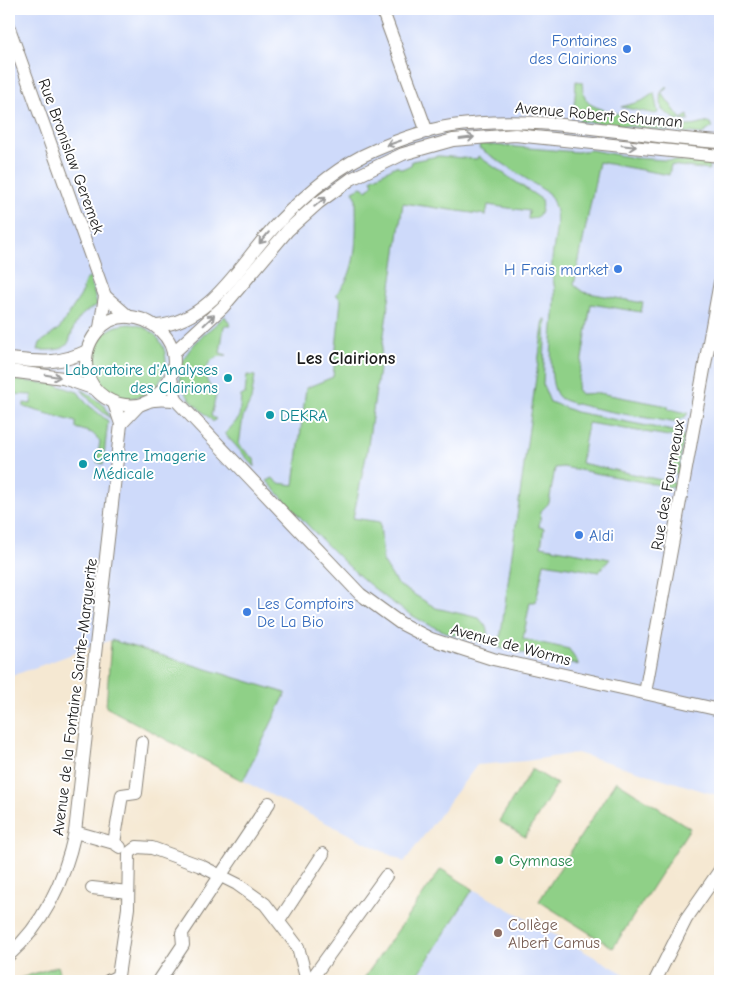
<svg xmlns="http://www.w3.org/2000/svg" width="729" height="990" viewBox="0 0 729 990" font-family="'Comic Neue',sans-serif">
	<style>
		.built { fill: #cedafa }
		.grass { fill: #8fd087; stroke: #567652 }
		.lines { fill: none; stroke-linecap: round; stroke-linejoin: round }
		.minor-casing { stroke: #888277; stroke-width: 14 }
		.minor { stroke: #fff; stroke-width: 12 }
		.oneway { stroke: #999 }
		.shop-dot { fill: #3f7fe0; stroke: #fff; stroke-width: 2 }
		.culture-dot { fill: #0f9aa8; stroke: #fff; stroke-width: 2 }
		.leisure-dot { fill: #2e9e5b; stroke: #fff; stroke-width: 2 }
		.education-dot { fill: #8d6e63; stroke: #fff; stroke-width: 2 }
		.labels { text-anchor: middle; stroke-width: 4; stroke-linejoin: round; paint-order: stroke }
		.shop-label { font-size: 16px; fill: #366cbe; stroke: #fff; text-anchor: end }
		.street-label { font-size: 16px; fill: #1c1c1c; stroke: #fff }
		.culture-label { font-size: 16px; fill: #0d838f; stroke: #fff; text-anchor: start }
		.leisure-label { font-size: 16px; fill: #27864d; stroke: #fff; text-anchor: start }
		.education-label { font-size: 16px; fill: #785e54; stroke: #fff; text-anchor: start }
		.neighbourhood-label { font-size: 18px; font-weight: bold; fill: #1c1c1c; stroke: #fff }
	</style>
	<rect width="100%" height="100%" fill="#fff"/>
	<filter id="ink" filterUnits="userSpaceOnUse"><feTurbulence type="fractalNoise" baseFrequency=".02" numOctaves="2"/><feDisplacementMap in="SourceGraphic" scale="10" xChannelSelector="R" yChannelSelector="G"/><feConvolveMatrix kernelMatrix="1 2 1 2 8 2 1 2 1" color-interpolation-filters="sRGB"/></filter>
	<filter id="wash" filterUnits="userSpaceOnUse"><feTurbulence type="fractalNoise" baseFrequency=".0096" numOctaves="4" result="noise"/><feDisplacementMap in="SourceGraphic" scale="20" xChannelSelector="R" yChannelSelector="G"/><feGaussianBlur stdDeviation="1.12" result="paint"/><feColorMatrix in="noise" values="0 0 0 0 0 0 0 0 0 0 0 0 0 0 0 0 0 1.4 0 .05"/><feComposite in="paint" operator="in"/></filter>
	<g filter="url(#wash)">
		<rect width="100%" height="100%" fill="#f5e8d2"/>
		<g class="built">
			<polygon points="9,9 720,9 720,796 577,753 526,761 477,765 404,862 243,781 286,693 111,640 9,677"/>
			<polygon points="473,889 628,976 626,981 414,981"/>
		</g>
		<g class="grass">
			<path d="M 576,81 L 582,82 C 583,89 583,98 589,103 C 600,113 670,125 686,126 C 695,126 701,124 709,122 L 713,127 L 702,134 L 580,121 L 574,111 Z"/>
			<polygon points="665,87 668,88 661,92 681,119 688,115 689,121 677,120 662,110 660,95"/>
			<polygon points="654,93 658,113 655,114 621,107 642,101"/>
			<path d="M 480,144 L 577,152 L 591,150 L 634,158 L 710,163 L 709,170 L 671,165 L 669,175 L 599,162 L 574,285 L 583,292 L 643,303 L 641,312 L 591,304 L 577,389 L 581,394 L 599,393 L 668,406 L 668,409 L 688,413 L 684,418 L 672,422 C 653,419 570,406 560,398 C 543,384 556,316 555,293 C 555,286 552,278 552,271 C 550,243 566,218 548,193 L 479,148 Z"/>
			<path d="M 438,156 L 477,159 L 478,156 L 541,199 C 543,210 541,219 528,219 L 529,211 L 488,205 L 486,215 L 403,203 L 367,452 L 353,518 L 380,522 L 383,561 L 397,584 L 436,608 L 479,618 L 488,629 L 487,644 C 470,639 452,635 436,628 C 374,601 313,531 267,481 L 273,478 L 278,483 L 294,485 L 306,388 L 333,377 L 341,300 L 336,294 C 360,272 356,228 356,197 L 353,191 L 361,187 L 367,190 L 373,184 L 371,179 L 396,166 L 402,169 L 411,165 L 412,161 Z"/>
			<path d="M 90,277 L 97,305 C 92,308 85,312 81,316 C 62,339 81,352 38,350 L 40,343 L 59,329 L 81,295 L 85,281 Z"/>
			<path d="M 225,316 L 231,326 L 224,326 L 220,353 L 227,355 C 224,356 218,356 215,358 C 202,365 203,386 217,391 L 211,416 L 216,419 L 213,422 C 204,412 191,403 184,391 C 166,360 206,334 225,316 Z"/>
			<polygon points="544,319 546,319 543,385 550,402 576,412 678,432 684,436 678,474 672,474 669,471 675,437 588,423 581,463 675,483 675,488 563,467 555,468 549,503 541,511 539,527 544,528 541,546 610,559 599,572 544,563 536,602 530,602 523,639 569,649 579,665 499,648"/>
			<circle cx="129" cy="361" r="37"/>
			<polygon points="247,375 255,376 251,400 243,417 239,445 254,459 255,467 225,434 239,418 241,396 245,394"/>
			<polygon points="14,380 53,384 78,392 86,403 108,421 103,464 97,462 100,441 92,433 76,428 76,422 24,407 24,403 31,404 32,395 9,394 9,387 13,388"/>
			<polygon points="81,389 105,406 110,418 93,404"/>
			<polygon points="111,640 286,693 243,781 106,707"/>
			<polygon points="532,769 557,784 525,837 499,821"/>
			<polygon points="616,781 690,828 613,948 539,901"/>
			<polygon points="441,869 473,889 414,981 362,981"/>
			<polygon points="58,966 63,981 11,981"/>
		</g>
	</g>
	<g filter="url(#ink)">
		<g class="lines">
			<defs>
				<g id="minor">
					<polyline points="382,9 427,132"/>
					<polyline points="9,28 105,296 100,328"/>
					<polyline points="105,296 129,317"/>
					<path d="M 157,326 C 213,321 241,261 277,224 C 304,196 337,166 373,151 C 398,140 426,130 452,126 C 542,113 631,137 720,142"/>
					<polyline points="173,353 223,307 288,230 318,203 351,179 403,154 453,140 515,135 720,156"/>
					<path d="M 9,359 C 39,362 58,365 87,351"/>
					<polyline points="9,371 63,378 95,389"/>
					<polyline points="171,378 176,400 360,594 400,623 431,639 493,659 720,710"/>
					<path d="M 152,400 C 213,349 131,288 97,332 C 88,343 84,356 87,371 C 92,395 115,408 139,405 C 144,404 149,400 154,400 C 161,399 169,400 176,400"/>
					<polyline points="121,424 139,405"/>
					<polyline points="645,693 720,282"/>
					<polyline points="75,832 114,843 120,847"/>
					<polyline points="114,843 122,795 136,793 142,742"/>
					<polyline points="92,888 128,892"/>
					<polyline points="279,921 323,854"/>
					<path d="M 9,955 C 45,923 65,878 75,832 L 121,424 L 114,403"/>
					<polyline points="108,981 118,976 128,908 129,853 137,847 152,848 201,866 237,884 265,904 298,947 307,981"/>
					<polyline points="159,981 183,945 182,933 269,803"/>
					<polyline points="310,981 386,876"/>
					<polyline points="655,981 686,919 720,870"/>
				</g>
			</defs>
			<use href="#minor" class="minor-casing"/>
			<use href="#minor" class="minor"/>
		</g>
		<defs><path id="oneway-shaft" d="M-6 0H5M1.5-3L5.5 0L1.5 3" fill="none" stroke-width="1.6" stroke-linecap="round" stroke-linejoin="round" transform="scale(1.25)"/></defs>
		<g class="oneway">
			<use href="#oneway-shaft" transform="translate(467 138) rotate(-7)"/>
			<use href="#oneway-shaft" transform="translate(394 143) rotate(161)"/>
			<use href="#oneway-shaft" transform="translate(629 146) rotate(6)"/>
			<use href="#oneway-shaft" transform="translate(320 202) rotate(-39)"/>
			<use href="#oneway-shaft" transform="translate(264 238) rotate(130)"/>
			<use href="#oneway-shaft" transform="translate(209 320) rotate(-44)"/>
			<use href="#oneway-shaft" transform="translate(53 376) rotate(10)"/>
		</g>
	</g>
	<g class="shop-dot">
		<circle cx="627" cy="49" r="5"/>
		<circle cx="618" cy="269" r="5"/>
		<circle cx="579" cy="535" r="5"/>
		<circle cx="247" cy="612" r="5"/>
	</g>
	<g class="culture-dot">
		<circle cx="228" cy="378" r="5"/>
		<circle cx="270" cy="415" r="5"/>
		<circle cx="83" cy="464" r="5"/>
	</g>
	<circle class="leisure-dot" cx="499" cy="860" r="5"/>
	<circle class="education-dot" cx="498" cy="933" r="5"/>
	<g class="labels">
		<g class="shop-label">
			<text x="617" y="46">Fontaines<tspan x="617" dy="18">des Clairions</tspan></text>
			<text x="608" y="275">H Frais market</text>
			<text x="589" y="541" text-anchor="start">Aldi</text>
			<text x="257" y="609" text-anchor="start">Les Comptoirs<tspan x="257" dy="18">De La Bio</tspan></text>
		</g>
		<g class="street-label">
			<text transform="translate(599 114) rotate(5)" y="6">Avenue Robert Schuman</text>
			<text transform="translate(72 156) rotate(70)" y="6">Rue Bronislaw Geremek</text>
			<text transform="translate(667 485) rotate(-80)" y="6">Rue des Fourneaux</text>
			<text transform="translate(511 644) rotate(15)" y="6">Avenue de Worms</text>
			<text transform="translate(74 697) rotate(-83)" y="6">Avenue de la Fontaine Sainte-Marguerite</text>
		</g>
		<g class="culture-label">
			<text x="218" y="375" text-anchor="end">Laboratoire d'Analyses<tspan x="218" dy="18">des Clairions</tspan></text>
			<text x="280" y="421">DEKRA</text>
			<text x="93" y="461">Centre Imagerie<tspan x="93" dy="18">Médicale</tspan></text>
		</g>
		<g class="leisure-label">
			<text x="509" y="866">Gymnase</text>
		</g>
		<g class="education-label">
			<text x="508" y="930">Collège<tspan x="508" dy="18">Albert Camus</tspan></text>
		</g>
		<g class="neighbourhood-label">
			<text x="346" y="364">Les Clairions</text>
		</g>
	</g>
	<rect width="729" height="990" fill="none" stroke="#fff" stroke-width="30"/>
</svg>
